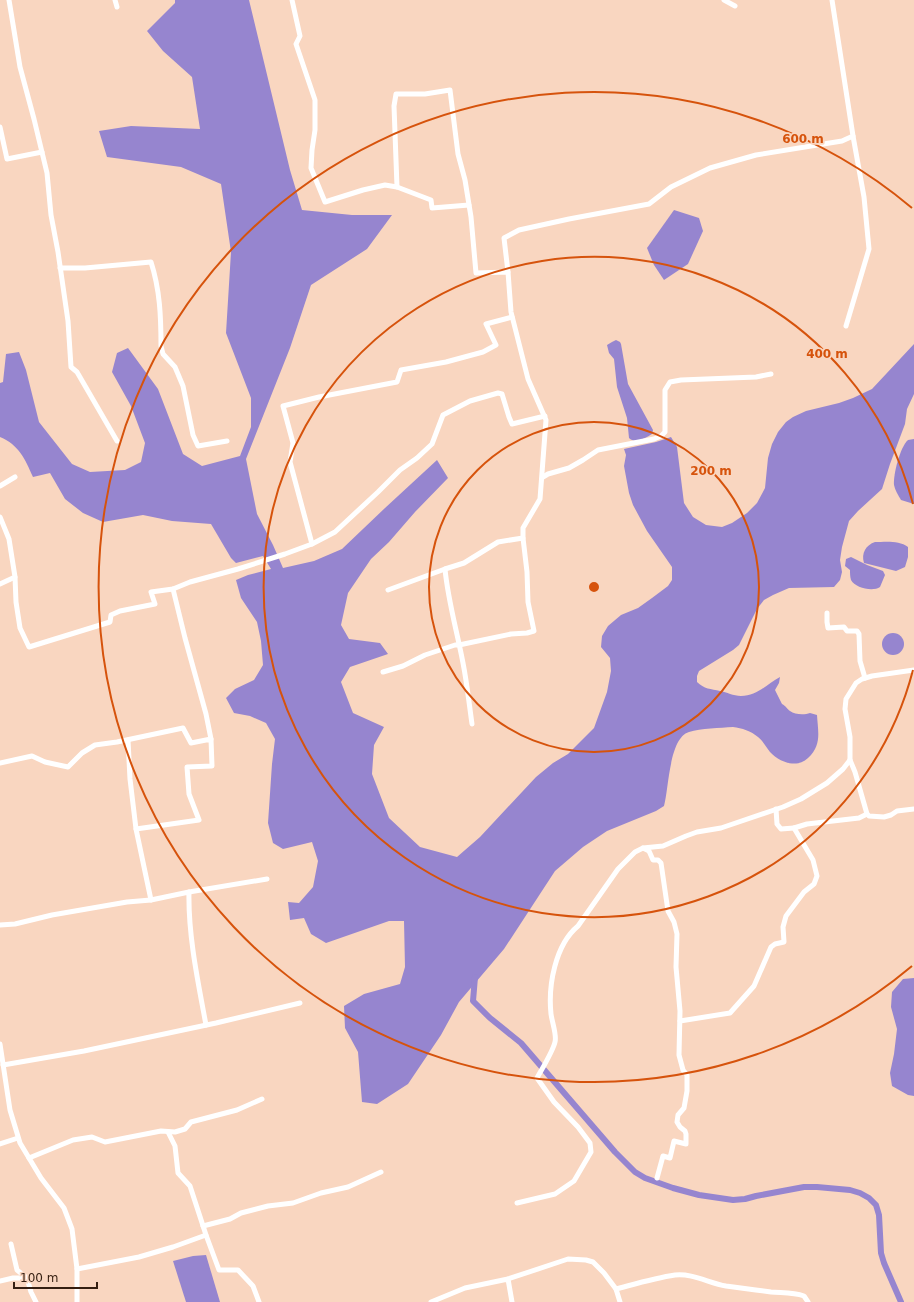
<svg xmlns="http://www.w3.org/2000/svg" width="914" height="1302" viewBox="0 0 914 1302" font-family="'DejaVu Sans',sans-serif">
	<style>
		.water { fill: #9685cf }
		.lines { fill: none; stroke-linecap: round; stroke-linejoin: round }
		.canal { stroke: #9685cf; stroke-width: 6 }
		.street { stroke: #fff; stroke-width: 5 }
		.ring { fill: none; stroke: #d6530c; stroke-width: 2 }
		.centre { fill: #d6530c; stroke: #f9d6c0; stroke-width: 2 }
		.ring-label { font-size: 12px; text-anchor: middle; font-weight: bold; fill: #d6530c; stroke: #f9d6c0; stroke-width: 3.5; stroke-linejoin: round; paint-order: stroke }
	</style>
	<rect width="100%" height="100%" fill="#f9d6c0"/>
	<g class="water">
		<path d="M 175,0 L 249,0 L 290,170 L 302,210 L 352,215 L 392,215 L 367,249 L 311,285 L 290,348 L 246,459 L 257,514 L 273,545 L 283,568 L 314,561 L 342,549 L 385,508 L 437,460 L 448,478 L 415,512 L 389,542 L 371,559 L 348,593 L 341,625 L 349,639 L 380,643 L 388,654 L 350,667 L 341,682 L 353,713 L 384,727 L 374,745 L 372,774 L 389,818 L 420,847 L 457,857 L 480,837 L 536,777 L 553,763 L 568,754 L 594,728 L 607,692 L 611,671 L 610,658 L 601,647 L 602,636 L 608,626 L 621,615 L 638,608 L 652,598 L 668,586 L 672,580 L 672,567 L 647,531 L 633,505 L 629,493 L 624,466 L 626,455 L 624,449 L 656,442 L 671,437 L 677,447 L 684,503 L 693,517 L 706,525 L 722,527 L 732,523 L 747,513 L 757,503 L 765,488 L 768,458 L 772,444 L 778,432 L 786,422 L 793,417 L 806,411 L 839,403 L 853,398 L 872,389 L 914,344 L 914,394 L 907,409 L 905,424 L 890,464 L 882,489 L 858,511 L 849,521 L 842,547 L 840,560 L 842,572 L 840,580 L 834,587 L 789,588 L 773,595 L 764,600 L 757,609 L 739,645 L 733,650 L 699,671 L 697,676 L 697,682 C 704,689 711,689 720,691 C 727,692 733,696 741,696 C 757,696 767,684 780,677 L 779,683 L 775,690 L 782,704 C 786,706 787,709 790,711 C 795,715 805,715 810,713 L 817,715 C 818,732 822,745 808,758 C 797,769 779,762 770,752 C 766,747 763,741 758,737 C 751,731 742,728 733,727 C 720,728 701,728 689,732 C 669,738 669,788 664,806 L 656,811 L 607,831 L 583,847 L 555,871 L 504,949 L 459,1002 L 441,1035 L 408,1084 L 377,1104 L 362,1102 L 358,1052 L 345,1028 L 344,1006 L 364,994 L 400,984 L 405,967 L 404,921 L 389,921 L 326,943 L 311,934 L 304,918 L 290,920 L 288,902 L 299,903 L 313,887 L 318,861 L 312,842 L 283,849 L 273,843 L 268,823 L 272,764 L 275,739 L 266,723 L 250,716 L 234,713 L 226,698 L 235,689 L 254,680 L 263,665 L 261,641 L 257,622 L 241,598 L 236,580 L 248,575 L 271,569 L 263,556 L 236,563 L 231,558 L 211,524 L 172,521 L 143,515 L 103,522 L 83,513 L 65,499 L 50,473 L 33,477 C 25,459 19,445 0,437 L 0,383 L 3,382 L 6,354 L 19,352 L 26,370 L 39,422 L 72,464 L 90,472 L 125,470 L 141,462 L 145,443 L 131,406 L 112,372 L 117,353 L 128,348 L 158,389 L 183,454 L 202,466 L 240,456 L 251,427 L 251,398 L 226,333 L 231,252 L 221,184 L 181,167 L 107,157 L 99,131 L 131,126 L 200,129 L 192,77 L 163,51 L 147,31 L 175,3 Z"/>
		<polygon points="674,210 699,218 703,231 688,264 664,280 654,265 647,248"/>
		<path d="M 616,340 L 620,342 L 621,344 L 628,384 L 653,430 L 652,434 C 646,438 635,444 629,438 L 627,418 L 617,387 L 614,359 L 609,353 L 607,345 L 612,342 Z"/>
		<path d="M 914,439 L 914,504 L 901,500 C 898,495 895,490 894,485 C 893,475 900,447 908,440 Z"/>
		<path d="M 875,542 C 885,542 899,540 908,547 L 908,557 L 905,567 L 896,571 L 864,563 C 861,553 866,545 875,542 Z"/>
		<path d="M 851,557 L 867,565 L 883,571 L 885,575 L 880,587 C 873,592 855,588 851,580 C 850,577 850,573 850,570 L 845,566 L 846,559 Z"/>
		<circle cx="893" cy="644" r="11"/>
		<polygon points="914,978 914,1096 908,1095 892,1086 890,1073 894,1054 897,1029 891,1007 892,992 903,979"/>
		<polygon points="206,1255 220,1302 186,1302 173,1261 193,1256"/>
	</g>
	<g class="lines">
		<polyline class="canal" points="475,977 473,1001 490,1018 521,1043 615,1152 635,1172 645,1178 673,1188 699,1195 733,1200 745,1199 756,1196 804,1187 817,1187 850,1190 860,1193 869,1198 876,1205 879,1215 881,1253 884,1263 901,1302"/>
		<g class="street">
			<polyline points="9,0 20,67 34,119 47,173 51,215 58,252 68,321 71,367 77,372 117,441"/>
			<polyline points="115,0 117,7"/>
			<polyline points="292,0 300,36 296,44 315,100 315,130 312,150 311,168 325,202 363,190 385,185 397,187 394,106 396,94 425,94 450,90 458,154 465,180 471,217 476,273 508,272 511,312 528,379 546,420 540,499 523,528 523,538"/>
			<polyline points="724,0 735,6"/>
			<polyline points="0,127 7,159 42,152"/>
			<polyline points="397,187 431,200 432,208 469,205"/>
			<path d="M 60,268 L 85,268 L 151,262 C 160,290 161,317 161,346 L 163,354 L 175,367 L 183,386 L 193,435 L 198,446 L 227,441"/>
			<polyline points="508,272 504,238 519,230 569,219 649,204 671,187 710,168 756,155 842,141 853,136 832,0"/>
			<polyline points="846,326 869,249 864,197 853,136"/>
			<polyline points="543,477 548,474 569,468 583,460 598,450 654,439 661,436 665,432 665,390 670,382 681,380 756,377 771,374"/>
			<polyline points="0,486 15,477"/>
			<polyline points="0,517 9,539 15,577 0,584"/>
			<polyline points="312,544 290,462 293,443 283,406 319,397 397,382 401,370 446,362 483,352 496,345 486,324 512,317"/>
			<polyline points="15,577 16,602 20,628 29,647 110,622 111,615 120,611 155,604 151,592 173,589 190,582 238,569 285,554 312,544 335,532 378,492 400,470 417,458 432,444 443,415 470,401 498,393 502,394 509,417 512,424 545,416"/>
			<polyline points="173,589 185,638 206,714 211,739"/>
			<polyline points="388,590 445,569"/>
			<polyline points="827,613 827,622 828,628 844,627 847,631 857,631 859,634 860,661 865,678"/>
			<path d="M 383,672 L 403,666 L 425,655 L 455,645 L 459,645 L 511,634 L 527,633 L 534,631 L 528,602 L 527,572 L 523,538 L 498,542 L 464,563 L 445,569 C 448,601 457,631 463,663 C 467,683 469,703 472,724"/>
			<polyline points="128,740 130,779 136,829"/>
			<polyline points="0,763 32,756 45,762 68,767 82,753 95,745 117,742 183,728 191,743 211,739 212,766 187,767 189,794 199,820 136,829 151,900 127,902 52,915 15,924 0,925"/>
			<polyline points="776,809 777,824 781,829 794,828"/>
			<polyline points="867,814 869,816 884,817 891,815 897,811 914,809"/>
			<polyline points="643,848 649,851 653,860 658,860 661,863 668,911 674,922 677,934 676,967 680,1011 679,1055 683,1070 687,1075 687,1091 684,1108 678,1115 677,1122 680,1127 685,1131 686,1134 686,1144 674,1141 670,1158 663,1156 657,1178"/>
			<polyline points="189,892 267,879"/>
			<path d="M 151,900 L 189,892 C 188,935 198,982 206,1025"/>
			<polyline points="680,1021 730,1013 754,986 771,947 775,944 784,942 783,927 786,916 804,892 814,884 817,876 813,860 794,828 807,824 859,818 867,814 855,772 850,760"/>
			<polyline points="0,1044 10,1110 20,1143 41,1178 64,1208 72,1229 77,1269 77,1302"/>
			<polyline points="3,1065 84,1051 216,1023 300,1003"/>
			<polyline points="168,1132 175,1146 178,1173 190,1186 206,1235 219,1270 238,1270 253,1286 259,1302"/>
			<polyline points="0,1144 18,1138"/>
			<polyline points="29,1158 73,1140 92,1137 105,1142 161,1131 175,1132 185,1129 191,1122 237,1110 262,1099"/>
			<path d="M 517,1203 L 555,1194 L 574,1181 L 591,1152 L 590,1143 L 578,1127 L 554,1102 L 537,1078 C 542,1069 553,1051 555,1042 C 557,1035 552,1022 551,1014 C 548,986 555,945 578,926 L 618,869 L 635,852 L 643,848 L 663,846 L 686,836 L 697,832 L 721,828 L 783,807 L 801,799 L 827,783 L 843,769 L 850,760 L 850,737 L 845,709 L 846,699 L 856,683 L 862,679 L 872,676 L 914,670"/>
			<polyline points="203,1226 230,1219 241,1213 268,1206 293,1203 321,1193 348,1187 381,1172"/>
			<polyline points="11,1244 17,1270 27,1278"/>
			<polyline points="77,1269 139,1257 173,1247 206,1235"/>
			<polyline points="508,1279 568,1259 586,1260 593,1262 604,1273 616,1289 620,1302"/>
			<polyline points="0,1281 13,1278 27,1278 31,1292 36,1302"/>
			<path d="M 616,1289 C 635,1284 655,1278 675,1275 C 692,1273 709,1283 726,1286 C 740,1288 756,1290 771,1292 C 782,1293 793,1292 804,1296 L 808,1302"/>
			<polyline points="431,1302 465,1288 508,1279 512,1302"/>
		</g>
	</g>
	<g class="ring">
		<circle cx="594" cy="587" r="165"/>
		<path d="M913 670A330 330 0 1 1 913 504"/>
		<path d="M912 966A495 495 0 1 1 912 208"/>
	</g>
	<circle cx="594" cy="587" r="6" class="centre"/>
	<g class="ring-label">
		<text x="803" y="143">600 m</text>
		<text x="827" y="358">400 m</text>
		<text x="711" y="475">200 m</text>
	</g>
	<path d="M14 1282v6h83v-6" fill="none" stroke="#341e10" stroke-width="2"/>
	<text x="20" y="1282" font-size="12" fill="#341e10" stroke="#f9d6c0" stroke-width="3" paint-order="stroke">100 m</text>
</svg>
